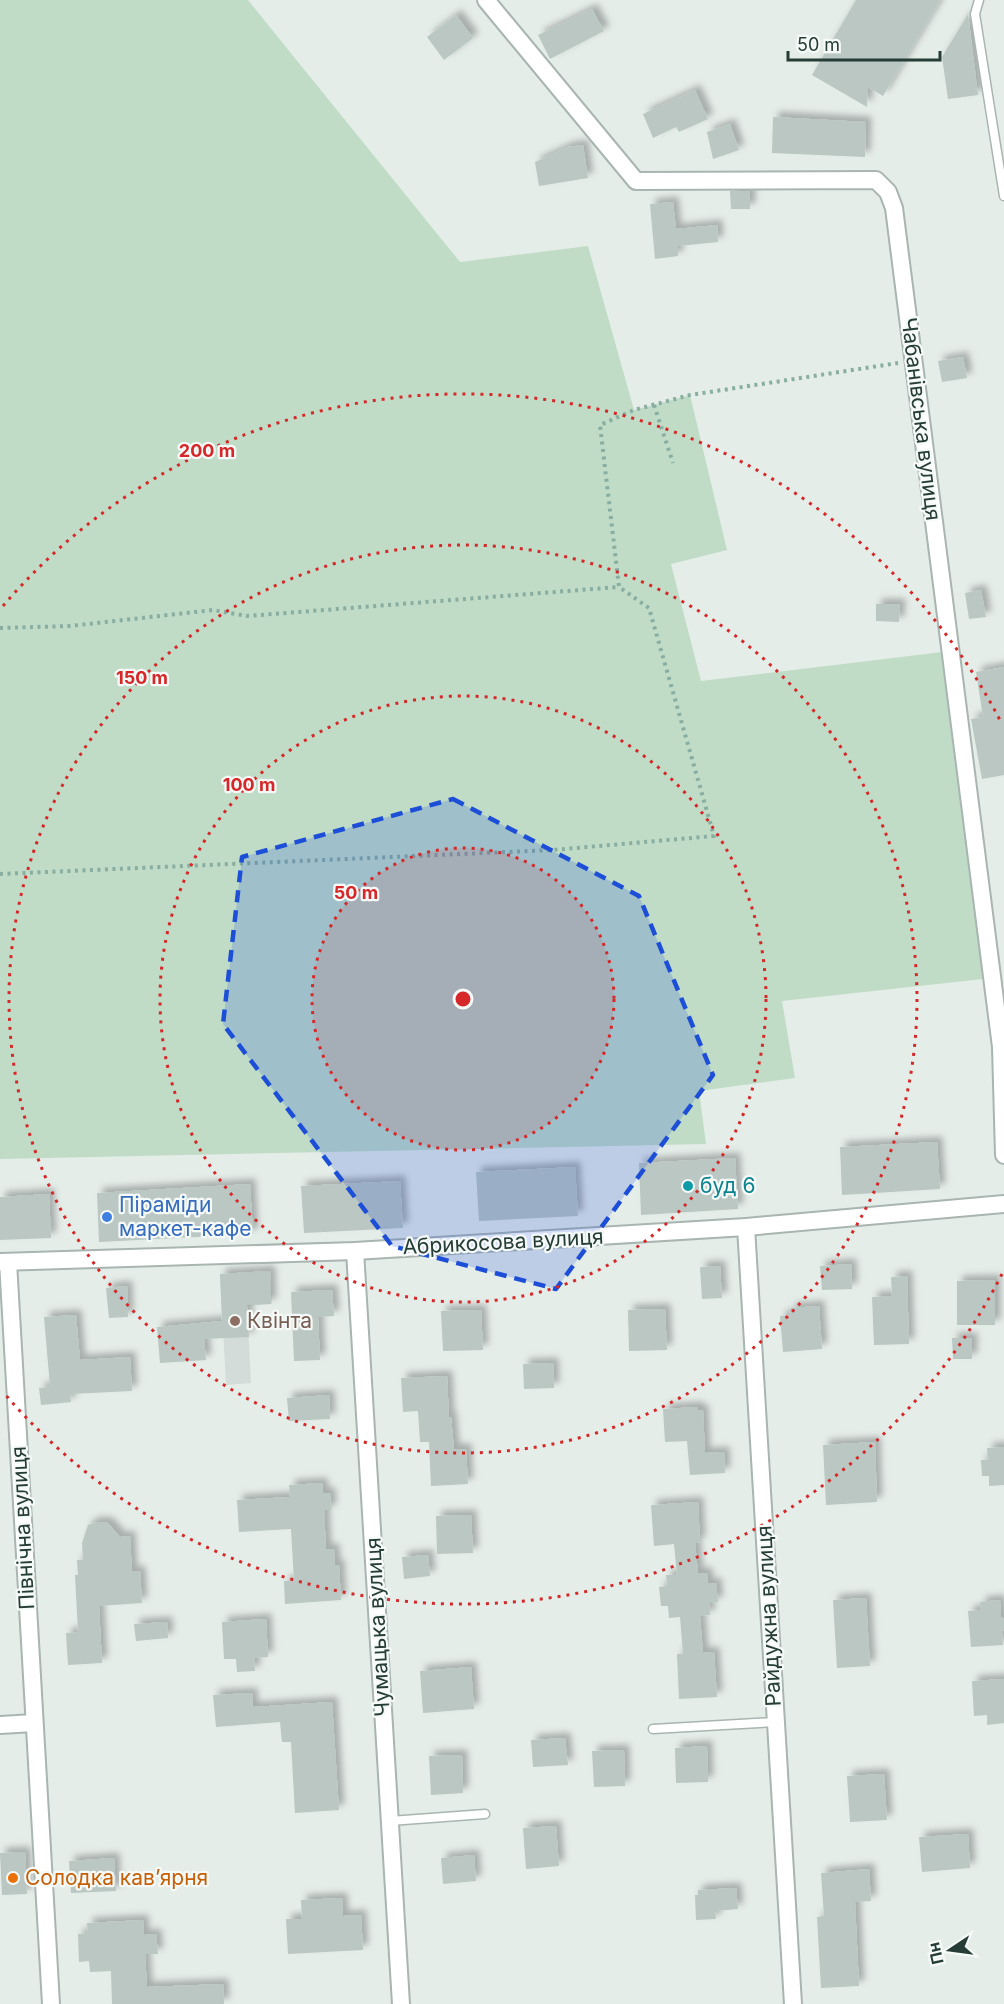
<svg xmlns="http://www.w3.org/2000/svg" width="1004" height="2004" viewBox="0 0 1004 2004" font-family="Inter,sans-serif">
	<style>
		.built { fill: #d3dcd8 }
		.green { fill: #c0dcc7 }
		.building { fill: #bac7c2; filter: url(#shadow) }
		.lines { fill: none; stroke-linecap: round; stroke-linejoin: round }
		.service-casing { stroke: #a8b5b0; stroke-width: 11 }
		.minor-casing { stroke: #a8b5b0; stroke-width: 20 }
		.path { stroke: #88ada1; stroke-width: 4; stroke-dasharray: 3 4.5; stroke-linecap: butt }
		.service { stroke: #fff; stroke-width: 8 }
		.minor { stroke: #fff; stroke-width: 16 }
		.marked { fill: #1d4ed8; fill-opacity: 0.2; stroke: #1d4ed8; stroke-width: 4.5; stroke-dasharray: 12 8; stroke-linejoin: round }
		.ring { fill: none; stroke: #d62828; stroke-width: 3; stroke-dasharray: 3 6 }
		.culture-dot { fill: #0f9aa8; stroke: #f5f9f7; stroke-width: 2 }
		.shop-dot { fill: #3f7fe0; stroke: #f5f9f7; stroke-width: 2 }
		.education-dot { fill: #8d6e63; stroke: #f5f9f7; stroke-width: 2 }
		.food-dot { fill: #e8710a; stroke: #f5f9f7; stroke-width: 2 }
		.labels { text-anchor: middle; stroke-width: 4.5; stroke-linejoin: round; paint-order: stroke }
		.street-label { font-size: 21px; fill: #253d36; stroke: #f5f9f7 }
		.culture-label { font-size: 21px; fill: #0d838f; stroke: #f5f9f7; text-anchor: start }
		.shop-label { font-size: 21px; fill: #366cbe; stroke: #f5f9f7; text-anchor: start }
		.education-label { font-size: 21px; fill: #785e54; stroke: #f5f9f7; text-anchor: start }
		.food-label { font-size: 21px; fill: #c56008; stroke: #f5f9f7; text-anchor: start }
		.centre { fill: #d62828; stroke: #f5f9f7; stroke-width: 3 }
		.ring-label { font-size: 18px; text-anchor: middle; font-weight: bold; fill: #d62828; stroke: #f5f9f7; stroke-width: 4.5; stroke-linejoin: round; paint-order: stroke }
	</style>
	<defs>
		<filter id="shadow"><feDropShadow dx="5.5" dy="-5.5" stdDeviation="3" flood-color="#0004"/></filter>
	</defs>
	<rect width="100%" height="100%" fill="#e5ede9"/>
	<polygon class="built" points="270,1271 272,1304 247,1306 251,1383 226,1385 220,1274"/>
	<polygon class="green" points="0,0 248,0 460,262 588,246 634,410 690,395 727,550 671,564 701,681 951,651 992,978 782,1001 795,1078 699,1091 706,1144 0,1159"/>
	<g class="building">
		<polygon points="856,0 940,0 883,96 868,87 867,107 812,75"/>
		<polygon points="592,9 604,31 550,59 538,35"/>
		<polygon points="968,14 978,95 948,99 942,57"/>
		<polygon points="456,15 473,38 444,60 427,37"/>
		<polygon points="695,90 708,119 679,132 676,127 653,138 643,114"/>
		<polygon points="773,117 866,122 865,157 772,153"/>
		<polygon points="730,124 739,150 713,159 707,132"/>
		<polygon points="583,145 588,178 539,186 535,162 568,147"/>
		<polygon points="730,191 750,191 750,209 731,209"/>
		<polygon points="673,202 676,229 717,225 718,242 678,246 678,256 655,259 650,204"/>
		<polygon points="963,357 967,378 942,382 938,361"/>
		<polygon points="981,590 986,617 969,619 965,593"/>
		<polygon points="876,604 900,604 899,622 876,621"/>
		<polygon points="1004,667 1004,775 982,779 971,719 983,717 976,672"/>
		<polygon points="937,1142 940,1189 842,1195 840,1147"/>
		<polygon points="735,1158 738,1209 641,1215 639,1163"/>
		<polygon points="575,1167 578,1216 479,1221 476,1172"/>
		<polygon points="400,1181 403,1228 304,1233 301,1186"/>
		<polygon points="250,1184 253,1234 99,1242 97,1193"/>
		<polygon points="49,1194 51,1238 0,1240 0,1197"/>
		<polygon points="851,1264 852,1289 822,1290 820,1266"/>
		<polygon points="720,1266 722,1298 702,1299 700,1267"/>
		<polygon points="270,1271 271,1304 247,1305 249,1337 204,1339 206,1360 160,1363 157,1327 222,1321 220,1274"/>
		<polygon points="907,1276 909,1344 874,1345 872,1297 892,1296 891,1277"/>
		<polygon points="995,1280 995,1325 957,1325 957,1281"/>
		<polygon points="127,1286 128,1317 109,1318 106,1288"/>
		<polygon points="332,1290 334,1316 318,1317 320,1360 294,1361 291,1292"/>
		<polygon points="819,1306 822,1349 783,1352 780,1316 791,1315 790,1308"/>
		<polygon points="665,1309 667,1350 629,1351 628,1310"/>
		<polygon points="481,1310 483,1350 443,1351 441,1311"/>
		<polygon points="76,1315 80,1360 130,1357 132,1391 70,1394 71,1402 41,1405 39,1388 50,1387 44,1317"/>
		<polygon points="952,1338 972,1338 972,1359 953,1359"/>
		<polygon points="553,1363 554,1388 524,1389 523,1364"/>
		<polygon points="447,1376 449,1417 451,1417 454,1449 466,1449 468,1484 431,1486 429,1442 420,1442 418,1411 403,1412 401,1378"/>
		<polygon points="329,1395 330,1419 289,1421 287,1398"/>
		<polygon points="698,1407 698,1410 703,1410 705,1453 724,1452 725,1473 690,1475 687,1441 665,1442 663,1409"/>
		<polygon points="875,1442 877,1502 826,1505 823,1445"/>
		<polygon points="1004,1447 1004,1485 989,1486 989,1476 982,1476 981,1460 988,1460 987,1448"/>
		<polygon points="322,1483 323,1493 330,1493 331,1510 324,1510 326,1549 334,1549 335,1565 339,1565 341,1600 285,1604 284,1581 294,1581 291,1529 239,1532 237,1500 290,1497 289,1485"/>
		<polygon points="698,1502 700,1542 695,1543 698,1573 707,1573 708,1584 716,1583 718,1602 709,1603 710,1615 700,1616 703,1653 714,1652 717,1697 679,1699 677,1654 683,1654 680,1617 669,1618 668,1606 661,1606 659,1587 667,1586 666,1575 677,1575 674,1544 654,1546 651,1505"/>
		<polygon points="471,1515 473,1553 437,1554 436,1516"/>
		<polygon points="97,1522 108,1523 120,1537 130,1536 132,1572 140,1571 142,1603 99,1606 102,1663 68,1665 66,1633 78,1632 75,1575 78,1575 77,1560 83,1560 82,1543 88,1525"/>
		<polygon points="428,1555 430,1576 404,1579 402,1557"/>
		<polygon points="866,1598 870,1666 837,1668 833,1600"/>
		<polygon points="1000,1600 1001,1617 1004,1619 1004,1630 1002,1631 1003,1645 971,1647 968,1611 981,1610 980,1602"/>
		<polygon points="266,1619 268,1657 254,1658 255,1671 237,1672 236,1659 224,1659 222,1622"/>
		<polygon points="167,1622 168,1638 136,1641 134,1624"/>
		<polygon points="471,1667 474,1709 423,1713 420,1671"/>
		<polygon points="1004,1679 1004,1723 987,1725 987,1715 974,1716 972,1681"/>
		<polygon points="252,1693 253,1707 332,1702 339,1810 295,1813 291,1742 282,1742 280,1722 216,1727 213,1695"/>
		<polygon points="565,1738 568,1765 533,1767 531,1740"/>
		<polygon points="707,1746 708,1782 676,1783 675,1748"/>
		<polygon points="624,1750 625,1786 594,1787 592,1751"/>
		<polygon points="462,1755 463,1793 431,1795 429,1756"/>
		<polygon points="884,1774 887,1820 850,1822 847,1776"/>
		<polygon points="556,1826 559,1866 526,1869 523,1828"/>
		<polygon points="968,1834 970,1868 922,1872 919,1837"/>
		<polygon points="25,1852 27,1894 2,1895 0,1853"/>
		<polygon points="474,1855 476,1881 443,1884 441,1858"/>
		<polygon points="114,1858 116,1891 71,1893 69,1861"/>
		<polygon points="869,1869 871,1901 855,1902 859,1986 821,1988 817,1917 824,1916 821,1873"/>
		<polygon points="736,1888 738,1909 715,1911 716,1919 696,1920 695,1895 698,1895 698,1890"/>
		<polygon points="342,1898 343,1916 361,1915 363,1950 288,1954 286,1919 302,1919 301,1900"/>
		<polygon points="143,1920 144,1935 156,1934 158,1954 145,1954 147,1987 223,1984 224,2004 112,2004 111,1971 90,1972 89,1961 79,1962 78,1934 88,1933 87,1923"/>
	</g>
	<g class="lines">
		<defs>
			<g id="service">
				<polyline points="979,0 975,14 1004,196"/>
				<polyline points="653,1729 775,1722"/>
				<polyline points="390,1821 485,1814"/>
			</g>
			<g id="minor">
				<polyline points="486,0 636,181 876,180 888,192 894,208 1001,1047 1004,1155"/>
				<polyline points="746,1227 793,2004"/>
				<polyline points="355,1251 401,2004"/>
				<polyline points="0,1262 355,1251 746,1227 1004,1204"/>
				<polyline points="8,1262 51,2004"/>
				<polyline points="0,1725 34,1723"/>
			</g>
		</defs>
		<use href="#service" class="service-casing"/>
		<use href="#minor" class="minor-casing"/>
		<g class="path">
			<polyline points="654,405 673,463"/>
			<polyline points="0,628 70,626 213,610 247,616 619,587 600,425 634,410 690,395 898,363"/>
			<polyline points="0,874 553,850 714,836 649,608 619,587"/>
		</g>
		<use href="#service" class="service"/>
		<use href="#minor" class="minor"/>
	</g>
	<path class="marked" d="M 453,799 L 639,896 L 713,1075 L 556,1289 L 392,1246 L 223,1024 L 242,857 Z"/>
	<circle cx="463" cy="999" r="151" fill="#d62828" fill-opacity=".12"/>
	<g class="ring">
		<circle cx="463" cy="999" r="151"/>
		<circle cx="463" cy="999" r="303"/>
		<circle cx="463" cy="999" r="454"/>
		<path d="M1002 1274A605 605 0 0 1 3 1392M3 606A605 605 0 0 1 1002 724"/>
	</g>
	<circle class="culture-dot" cx="688" cy="1186" r="6"/>
	<circle class="shop-dot" cx="107" cy="1217" r="6"/>
	<circle class="education-dot" cx="235" cy="1321" r="6"/>
	<circle class="food-dot" cx="13" cy="1878" r="6"/>
	<g class="labels">
		<g class="street-label">
			<text transform="translate(921 419) rotate(83)" y="7">Чабанівська вулиця</text>
			<text transform="translate(503 1242) rotate(-3)" y="7">Абрикосова вулиця</text>
			<text transform="translate(23 1528) rotate(-93)" y="7">Північна вулиця</text>
			<text transform="translate(769 1616) rotate(-93)" y="7">Райдужна вулиця</text>
			<text transform="translate(378 1627) rotate(-93)" y="7">Чумацька вулиця</text>
		</g>
		<g class="culture-label">
			<text x="700" y="1193">буд 6</text>
		</g>
		<g class="shop-label">
			<text x="119" y="1212">Піраміди<tspan x="119" dy="24">маркет-кафе</tspan></text>
		</g>
		<g class="education-label">
			<text x="247" y="1328">Квінта</text>
		</g>
		<g class="food-label">
			<text x="25" y="1885">Солодка кав’ярня</text>
		</g>
	</g>
	<circle cx="463" cy="999" r="9" class="centre"/>
	<g class="ring-label">
		<text x="207" y="457">200 m</text>
		<text x="142" y="684">150 m</text>
		<text x="249" y="791">100 m</text>
		<text x="356" y="899">50 m</text>
	</g>
	<g transform="translate(950 1950) rotate(257)" stroke="#f5f9f7" stroke-width="4.5" paint-order="stroke">
	<path d="M0-4.5L10 22L0 15L-10 22Z" fill="#253d36"/>
	<text y="-9" font-size="16" font-weight="bold" text-anchor="middle" fill="#253d36">Пн</text>
	</g>
	<path d="M788 51v9h152v-9" fill="none" stroke="#253d36" stroke-width="3"/>
	<text x="797" y="51" font-size="18" fill="#253d36" stroke="#f5f9f7" stroke-width="4.5" paint-order="stroke">50 m</text>
</svg>
